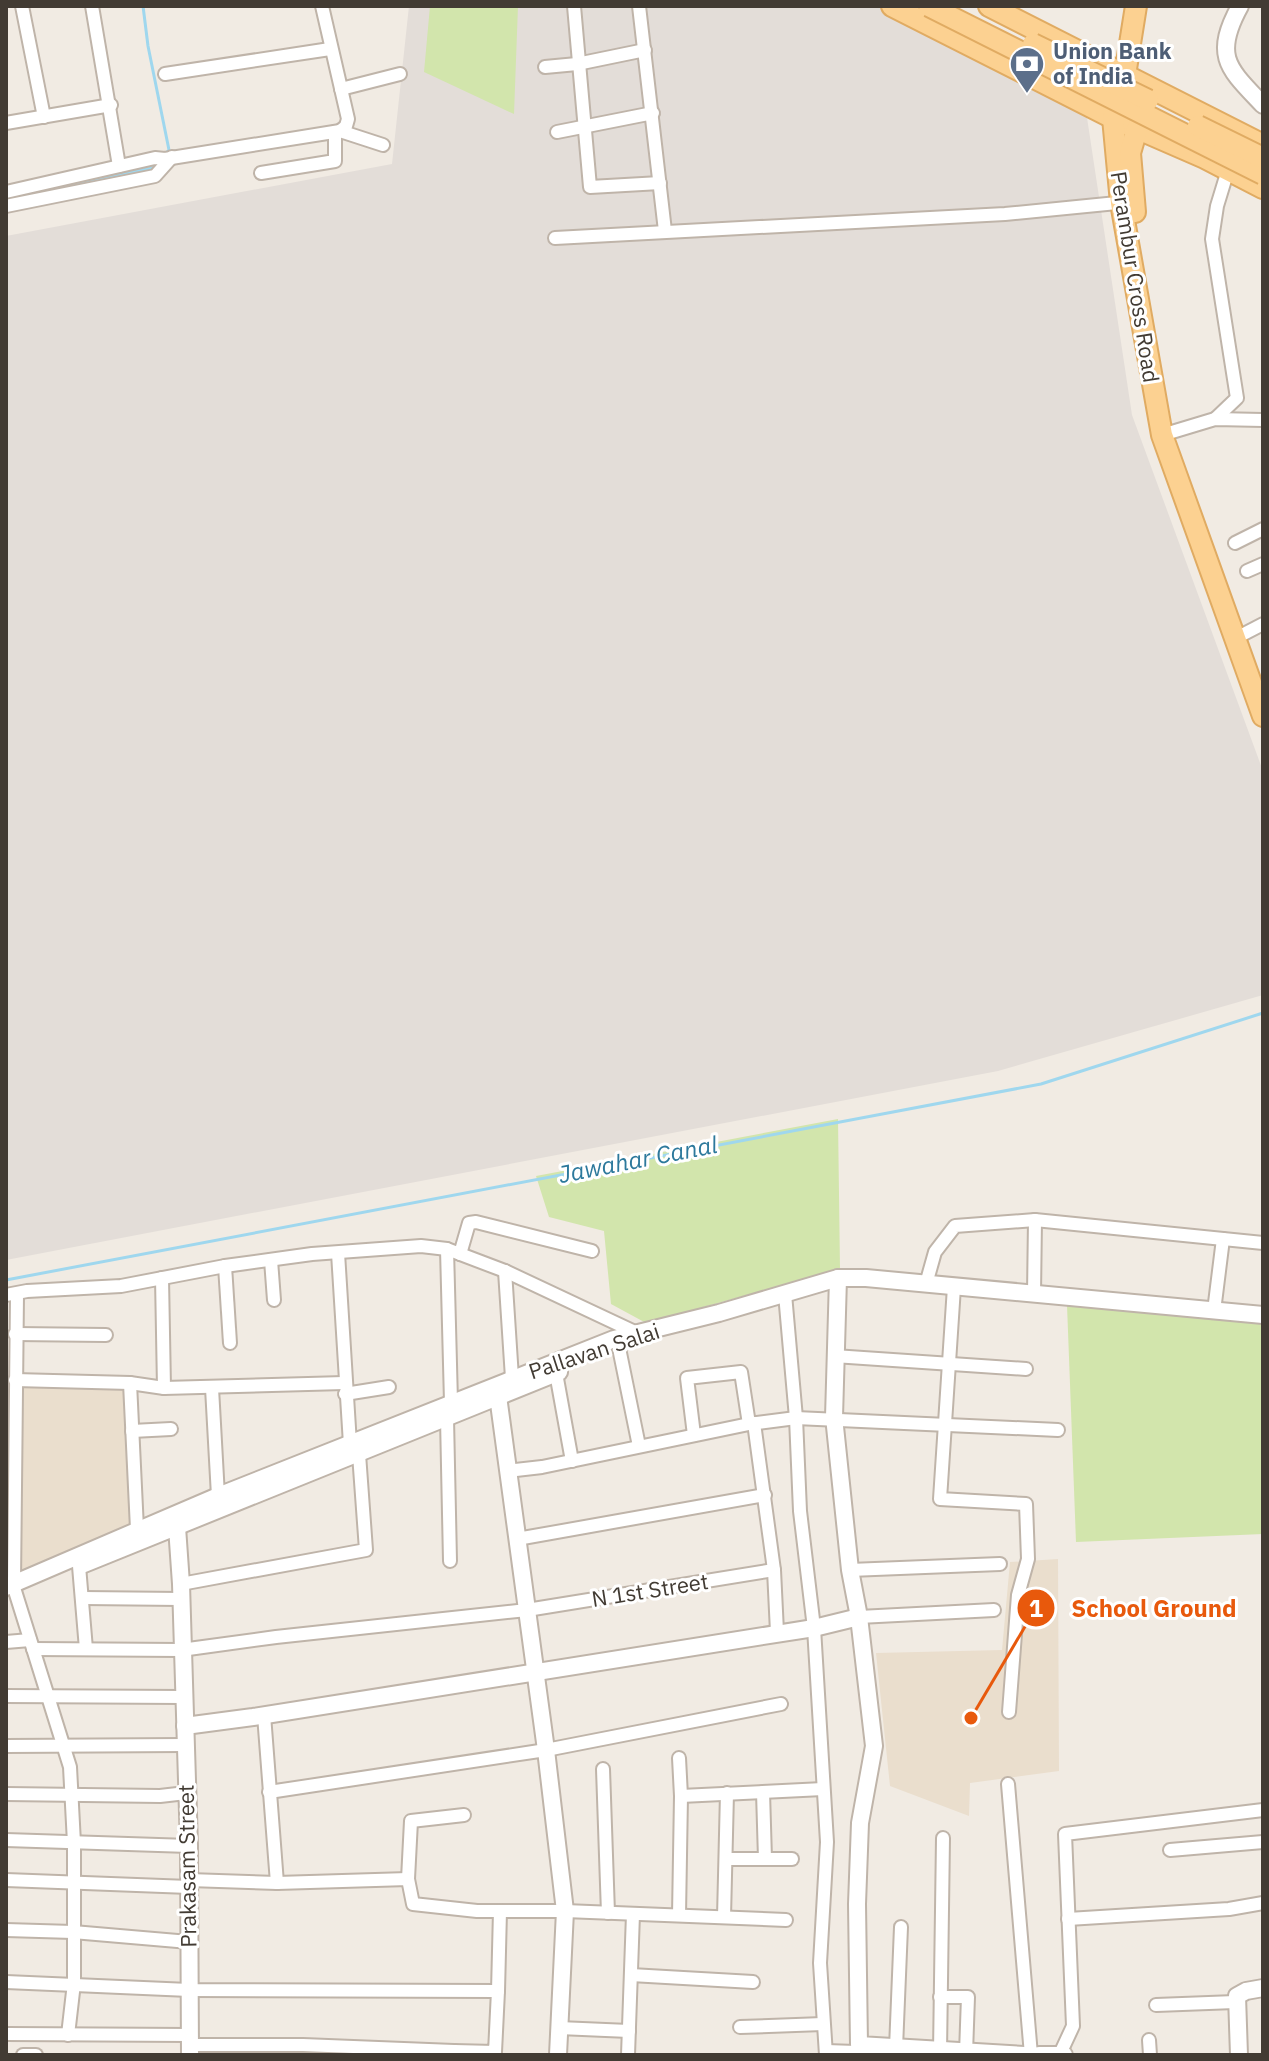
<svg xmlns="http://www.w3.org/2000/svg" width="1269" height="2061" viewBox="0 0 1269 2061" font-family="'IBM Plex Sans',sans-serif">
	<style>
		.industrial { fill: #e3ddd8 }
		.education { fill: #eadecd }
		.green { fill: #d2e5ac }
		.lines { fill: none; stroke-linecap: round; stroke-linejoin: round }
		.stream { stroke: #9fd7ee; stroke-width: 3 }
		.minor-casing { stroke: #bfb4a9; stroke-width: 16 }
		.tertiary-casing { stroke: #bfb4a9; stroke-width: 20 }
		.primary-casing { stroke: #e0ab62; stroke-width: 24 }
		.minor { stroke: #fff; stroke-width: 12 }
		.tertiary { stroke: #fff; stroke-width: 16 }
		.primary { stroke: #fcd191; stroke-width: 20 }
		.primary-bridge-casing { stroke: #e0ab62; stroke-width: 24; stroke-linecap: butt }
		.primary-bridge { stroke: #fcd191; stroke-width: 20 }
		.labels { text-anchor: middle; stroke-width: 6; stroke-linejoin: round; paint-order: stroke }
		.service-label { font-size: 22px; font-weight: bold; fill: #4e5e75; stroke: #fff; text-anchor: start }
		.street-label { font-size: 22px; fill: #423b33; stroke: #fff }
		.water-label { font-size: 24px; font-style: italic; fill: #2d799c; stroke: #fff }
		.leader { fill: none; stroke: #e8590c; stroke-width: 3 }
		.callout-dot { fill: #e8590c; stroke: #fff; stroke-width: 3 }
		.mark-label { font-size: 24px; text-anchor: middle; font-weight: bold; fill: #fff }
		.callout-label { font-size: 24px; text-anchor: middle; font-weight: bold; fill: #e8590c; stroke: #fff; stroke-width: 6; stroke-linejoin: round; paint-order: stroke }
	</style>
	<rect width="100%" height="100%" fill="#f1ebe3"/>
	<polygon class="industrial" points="409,6 894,6 1086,111 1132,415 1263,771 1263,995 998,1071 6,1260 6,236 392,164"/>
	<g class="education">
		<polygon points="18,1381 130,1383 135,1527 18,1579"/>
		<polygon points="1058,1559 1059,1771 970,1783 969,1816 890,1786 876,1653 1002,1650 1010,1562"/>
	</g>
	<g class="green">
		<polygon points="430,6 518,6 514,114 424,72"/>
		<polygon points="838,1119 840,1269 646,1323 611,1304 604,1231 549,1217 536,1176"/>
		<polygon points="1067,1305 1263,1321 1263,1534 1076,1542"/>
	</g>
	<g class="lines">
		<g class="stream">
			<polyline points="143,6 148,46 169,150 165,154"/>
			<polyline points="6,198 152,168 157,162"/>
			<polyline points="6,1280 1041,1084 1263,1013"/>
		</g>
		<defs>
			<g id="minor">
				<polyline points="22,6 44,117"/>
				<polyline points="92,6 119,166"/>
				<polyline points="322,6 348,119 346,126 340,131"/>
				<polyline points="574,6 590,187 660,183"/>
				<polyline points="639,6 665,231"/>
				<polyline points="545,67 577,64 645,50"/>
				<polyline points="165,74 330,49"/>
				<polyline points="341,89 400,74"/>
				<polyline points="6,123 111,105"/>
				<polyline points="557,132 653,113"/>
				<polyline points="261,173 335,161 335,132"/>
				<polyline points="6,192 155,158 165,159 340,131 383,145"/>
				<polyline points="6,206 155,176 172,157"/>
				<polyline points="555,238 1005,214 1127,202"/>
				<polyline points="1215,419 1237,398 1212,239 1217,206 1228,170"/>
				<polyline points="1162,435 1215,419 1263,420"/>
				<polyline points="1235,543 1263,529"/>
				<polyline points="1247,571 1263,564"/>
				<polyline points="1236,638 1263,624"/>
				<polyline points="447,1249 451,1402"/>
				<polyline points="338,1253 350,1444"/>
				<polyline points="460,1254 469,1223 476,1222 592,1251"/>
				<polyline points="271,1260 274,1300"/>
				<polyline points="225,1266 230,1343"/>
				<polyline points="505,1271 512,1378"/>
				<polyline points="162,1278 164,1388"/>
				<polyline points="926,1284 935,1252 955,1226 1035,1220 1263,1243"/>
				<polyline points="954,1287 940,1499 1026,1504 1028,1559 1018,1595 1009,1712"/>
				<polyline points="785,1294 796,1418 800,1511 814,1628 827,1842 820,1963 826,2055"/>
				<polyline points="1034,1294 1035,1220"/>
				<polyline points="6,1295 27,1291 121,1286 225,1266 312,1254 421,1246 447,1249 505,1271 639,1334"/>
				<polyline points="1214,1311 1223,1239"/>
				<polyline points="15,1334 106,1335"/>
				<polyline points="619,1348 639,1446"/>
				<polyline points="834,1356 1026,1369"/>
				<polyline points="556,1373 572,1461"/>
				<polyline points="15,1380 130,1383 164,1388 344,1383"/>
				<polyline points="130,1383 137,1529"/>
				<polyline points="212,1388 218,1496"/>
				<polyline points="345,1394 389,1387"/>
				<polyline points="447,1418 450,1561"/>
				<polyline points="754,1423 774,1570 777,1632"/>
				<polyline points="132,1431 171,1429"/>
				<polyline points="694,1435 687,1378 741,1372 749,1424"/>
				<polyline points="507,1471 542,1467 749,1424 796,1418 1058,1430"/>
				<polyline points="517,1539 765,1495"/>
				<polyline points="79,1566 86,1649"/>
				<polyline points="850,1570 1000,1564"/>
				<polyline points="14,1583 17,1295"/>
				<polyline points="181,1584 366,1550 359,1454"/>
				<polyline points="15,1591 70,1767 74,1843 74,1983 68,2035"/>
				<polyline points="83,1598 181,1599"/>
				<polyline points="859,1617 994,1610"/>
				<polyline points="6,1642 30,1640"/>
				<polyline points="33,1649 181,1650 276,1637 527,1610 774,1570"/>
				<polyline points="6,1696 183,1697"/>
				<polyline points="264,1715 277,1883"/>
				<polyline points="6,1746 185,1745"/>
				<polyline points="679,1758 681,1796 679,1915"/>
				<polyline points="603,1769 608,1913"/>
				<polyline points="1008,1784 1031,2055"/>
				<polyline points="269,1792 546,1750 781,1704"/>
				<polyline points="6,1794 160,1796 186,1793"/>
				<polyline points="681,1796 823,1789"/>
				<polyline points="6,1840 189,1846"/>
				<polyline points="1170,1850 1263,1842"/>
				<polyline points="726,1859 765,1859 763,1792"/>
				<polyline points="765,1859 792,1859"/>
				<polyline points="408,1879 411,1821 464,1815"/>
				<polyline points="6,1880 189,1887"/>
				<polyline points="189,1880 277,1883 408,1879 413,1904 477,1911 565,1911 786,1920"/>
				<polyline points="724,1917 727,1793"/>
				<polyline points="1068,1919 1229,1909 1263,1903"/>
				<polyline points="6,1930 73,1932 189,1942"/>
				<polyline points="631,1975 753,1982"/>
				<polyline points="6,1982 189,1990 498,1991 495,2052 454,2051"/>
				<polyline points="498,1991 500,1911"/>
				<polyline points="940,1997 968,1997 966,2053"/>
				<polyline points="1156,2005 1235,2002"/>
				<polyline points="740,2027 823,2024"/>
				<polyline points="559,2028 629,2031"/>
				<polyline points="6,2034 191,2035"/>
				<polyline points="1149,2040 1150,2055"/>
				<polyline points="190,2045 303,2045 454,2051 454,2055"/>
				<polyline points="896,2048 901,1927"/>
				<polyline points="826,2051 856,2052"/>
				<polyline points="940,2052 943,1838"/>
				<polyline points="1060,2054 1073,2026 1065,1834 1263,1810"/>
				<polyline points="23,2055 36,2055"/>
				<polyline points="628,2055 633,1914"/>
			</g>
			<g id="tertiary">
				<path d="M 1240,6 C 1212,57 1229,69 1263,105"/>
				<polyline points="838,1278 834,1417 850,1570 859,1617 874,1746 860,1823 857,1904 859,2045 1024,2055"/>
				<polyline points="498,1396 546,1750 565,1911 558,2055"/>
				<polyline points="177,1527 181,1584 189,1846 190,2055"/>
				<polyline points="84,1564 559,1372"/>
				<polyline points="6,1587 218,1496 614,1339 719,1313 838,1278 866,1278 1263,1315"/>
				<polyline points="185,1726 253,1717 814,1628 859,1617"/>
				<polyline points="1039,2055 1064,2055"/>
				<polyline points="1239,2055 1237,1996 1246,1991 1263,1988"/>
			</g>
			<g id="primary">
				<polyline points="892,6 1113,118 1205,158 1263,188"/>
				<polyline points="989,6 1263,145"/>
				<polyline points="1125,75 1136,6"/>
				<polyline points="1113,118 1121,203 1162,435 1263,716"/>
				<polyline points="1135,212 1130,153 1137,129"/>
			</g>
		</defs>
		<use href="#minor" class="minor-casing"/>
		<use href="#tertiary" class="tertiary-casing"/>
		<use href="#primary" class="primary-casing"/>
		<use href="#minor" class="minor"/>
		<use href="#tertiary" class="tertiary"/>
		<use href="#primary" class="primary"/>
		<defs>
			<g id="primary-bridge">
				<polyline points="929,6 1263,174"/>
				<polyline points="1033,44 1148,100"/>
				<polyline points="1198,126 1263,158"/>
			</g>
		</defs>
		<use href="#primary-bridge" class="primary-bridge-casing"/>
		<use href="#primary-bridge" class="primary-bridge"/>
	</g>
	<defs>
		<symbol id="bank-pin" viewBox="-11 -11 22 30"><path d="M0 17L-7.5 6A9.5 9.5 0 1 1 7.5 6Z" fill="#5c6f8a" stroke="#fff"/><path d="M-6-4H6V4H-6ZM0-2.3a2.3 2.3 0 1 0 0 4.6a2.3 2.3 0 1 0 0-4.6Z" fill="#fff"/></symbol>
	</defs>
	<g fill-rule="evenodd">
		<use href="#bank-pin" x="1007" y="44" width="40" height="54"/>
	</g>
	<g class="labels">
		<g class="service-label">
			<text x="1053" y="59">Union Bank<tspan x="1053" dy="25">of India</tspan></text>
		</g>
		<g class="street-label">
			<text transform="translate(1135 277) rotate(81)" y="8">Perambur Cross Road</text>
			<text transform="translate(594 1351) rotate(-18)" y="8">Pallavan Salai</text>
			<text transform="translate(650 1590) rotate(-9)" y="8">N 1st Street</text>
			<text transform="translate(187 1866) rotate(-91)" y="8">Prakasam Street</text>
		</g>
		<g class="water-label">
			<text transform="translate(638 1160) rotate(-11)" y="8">Jawahar Canal</text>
		</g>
	</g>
	<path class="leader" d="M971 1718L1036 1608"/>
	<g class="callout-dot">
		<circle cx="971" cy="1718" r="8"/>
		<circle cx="1036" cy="1608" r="20"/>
	</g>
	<g class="mark-label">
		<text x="1036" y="1617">1</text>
	</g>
	<g class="callout-label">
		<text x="1154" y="1617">School Ground</text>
	</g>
	<rect width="1269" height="2061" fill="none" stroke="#423b33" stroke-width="16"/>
</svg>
